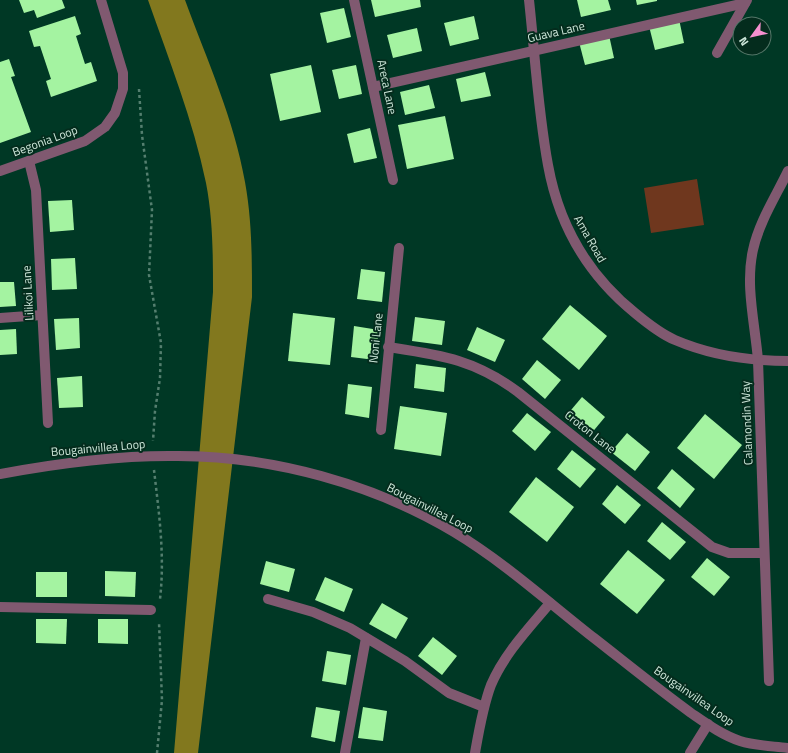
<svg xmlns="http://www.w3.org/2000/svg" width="788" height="753" viewBox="0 0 788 753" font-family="'Titillium Web',sans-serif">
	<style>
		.green { fill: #6f371e }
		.water { fill: #82781e }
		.building { fill: #a4f3a1 }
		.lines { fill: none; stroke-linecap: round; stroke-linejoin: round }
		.path { stroke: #547f6f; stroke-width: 2.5; stroke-dasharray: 3 3; stroke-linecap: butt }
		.service { stroke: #805970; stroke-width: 10 }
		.minor { stroke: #805970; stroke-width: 10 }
		.tertiary { stroke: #805970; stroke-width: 10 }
		.labels { text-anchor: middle; stroke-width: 4; stroke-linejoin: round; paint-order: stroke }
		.street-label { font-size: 12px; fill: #cee7da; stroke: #042c1d }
	</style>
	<rect width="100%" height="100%" fill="#003825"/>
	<polygon class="green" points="697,179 704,225 651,233 644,188"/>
	<path class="water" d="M 148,0 L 185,0 C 207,60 234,119 245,182 C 252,220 252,259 252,297 L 198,753 L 174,753 L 213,292 C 213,256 213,219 206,183 C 193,120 169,60 148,0 Z"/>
	<g class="building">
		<polygon points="19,0 62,0 65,8 37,18 34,10 24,13"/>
		<polygon points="371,0 420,0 421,7 375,17"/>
		<polygon points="577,0 608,0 611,10 581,17"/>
		<polygon points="636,0 657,0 657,1 637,5"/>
		<polygon points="344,8 351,37 327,43 320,13"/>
		<polygon points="75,16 81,34 76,36 85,64 91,62 97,81 51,97 46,81 51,79 40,46 34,47 29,31"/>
		<polygon points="474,16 479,39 450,46 444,23"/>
		<polygon points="679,19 684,43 655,50 649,26"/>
		<polygon points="417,28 422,51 393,58 387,35"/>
		<polygon points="609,35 614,58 585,65 579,42"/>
		<polygon points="9,59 15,76 11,77 31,132 0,143 0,62"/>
		<polygon points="311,65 321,112 280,121 270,74"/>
		<polygon points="356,65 362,94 339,99 332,70"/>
		<polygon points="485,72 491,96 461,102 456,79"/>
		<polygon points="429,85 435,108 405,115 400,92"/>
		<polygon points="445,116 454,159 407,169 398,125"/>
		<polygon points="370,128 377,158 354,163 347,134"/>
		<polygon points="72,200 74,230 50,232 48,201"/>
		<polygon points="75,258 77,289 52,290 51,259"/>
		<polygon points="361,269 385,272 382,302 357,299"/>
		<polygon points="0,282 14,282 16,306 0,307"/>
		<polygon points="570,305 607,336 579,370 542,339"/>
		<polygon points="293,313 335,318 330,365 288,361"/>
		<polygon points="415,317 445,321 442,345 412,341"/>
		<polygon points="79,318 80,348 56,350 54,319"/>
		<polygon points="354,326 379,330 375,360 351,357"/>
		<polygon points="477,327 505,340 495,362 467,350"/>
		<polygon points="16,329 17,354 0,355 0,330"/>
		<polygon points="537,360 561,380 545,399 522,379"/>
		<polygon points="416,364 446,368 444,392 414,388"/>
		<polygon points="82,376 83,407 59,408 57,378"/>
		<polygon points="348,384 372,387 369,418 345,414"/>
		<polygon points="582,397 605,417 590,435 566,416"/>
		<polygon points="400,406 447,413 441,456 394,449"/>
		<polygon points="527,413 551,432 535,451 512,431"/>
		<polygon points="705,414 742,445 714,479 677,448"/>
		<polygon points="627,433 650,452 635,471 611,452"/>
		<polygon points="572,450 596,469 580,488 557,469"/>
		<polygon points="672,469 695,489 680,508 657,488"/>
		<polygon points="536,477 574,507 547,542 509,512"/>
		<polygon points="617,485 641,505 625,524 602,504"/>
		<polygon points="662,522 686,542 670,560 647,541"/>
		<polygon points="628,550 665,580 637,614 600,584"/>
		<polygon points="707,558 730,577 714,596 691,577"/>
		<polygon points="266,561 295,569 289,592 260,584"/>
		<polygon points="105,571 136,572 135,597 105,596"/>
		<rect x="36" y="572" width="31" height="25"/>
		<polygon points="325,577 353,589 344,612 315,600"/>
		<polygon points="382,603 408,618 396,639 369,624"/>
		<polygon points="36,619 67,619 66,644 36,643"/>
		<polygon points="98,619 128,619 128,644 98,643"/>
		<polygon points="433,637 457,656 442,675 418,656"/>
		<polygon points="327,651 351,655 346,685 322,681"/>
		<polygon points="316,707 340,711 335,742 311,737"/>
		<polygon points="363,707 387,711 383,741 358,738"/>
	</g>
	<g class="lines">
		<g class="path">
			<polyline points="139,89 142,135 152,210 149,275 161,343 160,378 155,411 153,441"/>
			<path d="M 154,470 C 159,513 165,556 160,599"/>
			<polyline points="157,753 162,700 159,622"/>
		</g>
		<g class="service">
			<polyline points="354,0 393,180"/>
			<polyline points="717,53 747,0"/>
			<polyline points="373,87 745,3"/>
			<polyline points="29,161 36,190 48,423"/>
			<polyline points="0,318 42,315"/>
			<path d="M 388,347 C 440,355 474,359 518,392 L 712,547 L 729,553 L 764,553"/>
			<polyline points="758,360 769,681"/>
			<polyline points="381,430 399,248"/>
			<polyline points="268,599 313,612 350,628 405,661 449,693 484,707"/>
			<polyline points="0,607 151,610"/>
			<polyline points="345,753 366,638"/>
		</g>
		<g class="minor">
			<path d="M 529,0 C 535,55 538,111 548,165 C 559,226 588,275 635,313 C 647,323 661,334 675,340 C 710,355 751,361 788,361"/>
			<polyline points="0,171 85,141 105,127 115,113 123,89 123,73 101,0"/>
			<path d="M 758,360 C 755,324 745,285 753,250 C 759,222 776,196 788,171"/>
			<path d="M 475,753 C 479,730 483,706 491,685 C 504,654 529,628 550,603"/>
			<polyline points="690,753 708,724"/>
		</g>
		<path class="tertiary" d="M 0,474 C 59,463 118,455 178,456 C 272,456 374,484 454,532 C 504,562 548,602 594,638 C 626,663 658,689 691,713 C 707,724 722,735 740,741 C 756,746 772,746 788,748"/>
	</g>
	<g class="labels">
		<g class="street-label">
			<text transform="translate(556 32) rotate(-13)" y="4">Guava Lane</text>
			<text transform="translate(387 87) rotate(78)" y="4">Areca Lane</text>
			<text transform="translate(45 141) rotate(-20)" y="4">Begonia Loop</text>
			<text transform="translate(590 239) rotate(60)" y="4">Ama Road</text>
			<text transform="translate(28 293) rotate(-93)" y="4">Lilikoi Lane</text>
			<text transform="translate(376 338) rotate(-84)" y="4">Noni Lane</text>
			<text transform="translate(747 423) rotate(-92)" y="4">Calamondin Way</text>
			<text transform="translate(590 432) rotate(38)" y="4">Croton Lane</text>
			<text transform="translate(98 448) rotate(-5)" y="4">Bougainvillea Loop</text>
			<text transform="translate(430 508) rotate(27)" y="4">Bougainvillea Loop</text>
			<text transform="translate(694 696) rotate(35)" y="4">Bougainvillea Loop</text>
		</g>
	</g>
	<g transform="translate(752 36) rotate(237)"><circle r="19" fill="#042c1d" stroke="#557769"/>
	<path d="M0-3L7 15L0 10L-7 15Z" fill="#f690cf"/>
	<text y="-6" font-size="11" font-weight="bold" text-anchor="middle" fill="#cee7da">N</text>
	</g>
</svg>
